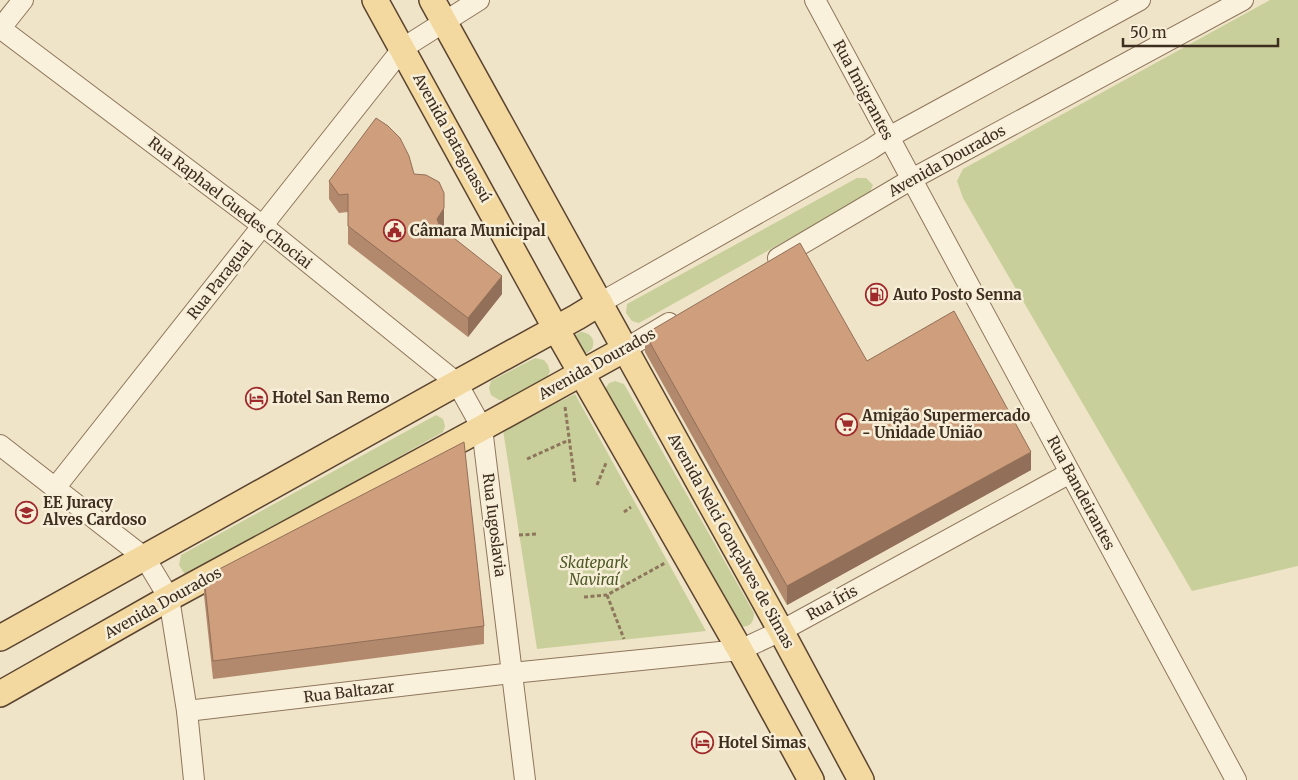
<svg xmlns="http://www.w3.org/2000/svg" width="1298" height="780" viewBox="0 0 1298 780" font-family="Merriweather,serif">
	<style>
		.green { fill: #c9cf9b }
		.lines { fill: none; stroke-linecap: round; stroke-linejoin: round }
		.minor-casing { stroke: #8d765c; stroke-width: 22 }
		.major-casing { stroke: #5b4430; stroke-width: 28 }
		.path { stroke: #8d765c; stroke-width: 3; stroke-dasharray: 4 2.5; stroke-linecap: butt }
		.minor { stroke: #faf1dc; stroke-width: 20 }
		.major { stroke: #f3d9a0; stroke-width: 25 }
		.wall { fill: #b2896c }
		.shaded-wall { fill: #916f58 }
		.building { fill: #cf9f7d; stroke: #916f58 }
		.labels { text-anchor: middle; stroke-width: 5; stroke-linejoin: round; paint-order: stroke }
		.street-label { font-size: 15px; fill: #3d2e20; stroke: #f7eed8 }
		.poi-label { font-size: 15px; font-weight: bold; fill: #3d2e20; stroke: #f7eed8; text-anchor: start }
		.park-label { font-size: 15px; font-style: italic; fill: #4d5a26; stroke: #f7eed8 }
	</style>
	<rect width="100%" height="100%" fill="#f0e4c8"/>
	<g class="green">
		<polygon points="1270,0 1298,0 1298,566 1192,591 963,198 957,181 963,169"/>
		<polygon points="857,178 866,178 873,185 869,194 639,323 632,321 626,313 627,304"/>
		<path d="M 580,332 C 590,332 596,339 592,349 L 587,353 L 583,354 L 574,336 Z"/>
		<polygon points="535,358 544,360 548,365 550,372 547,377 506,400 499,400 491,395 489,388 491,381"/>
		<path d="M 615,381 L 624,384 L 754,613 C 754,625 747,629 736,625 L 607,395 L 605,389 L 609,383 Z"/>
		<polygon points="575,394 706,631 537,649 503,430"/>
		<polygon points="436,415 443,419 445,426 443,432 191,574 184,573 179,565 181,555"/>
	</g>
	<g class="lines">
		<defs>
			<g id="minor">
				<polyline points="815,0 1236,780"/>
				<polyline points="0,28 263,226 457,383 482,428 525,780"/>
				<polyline points="0,29 23,0"/>
				<polyline points="778,258 912,179 1243,0"/>
				<polyline points="600,303 871,149 889,137 1140,0"/>
				<polyline points="625,349 669,323"/>
				<polyline points="0,445 145,558 169,598 187,711 194,780"/>
				<polyline points="55,488 403,48 479,0"/>
				<polyline points="187,711 512,673 740,650 781,631 1070,473"/>
			</g>
			<g id="major">
				<polyline points="375,0 556,329 740,650 811,780"/>
				<polyline points="432,0 781,631 861,780"/>
				<polyline points="0,638 457,383 577,317 600,303"/>
				<polyline points="0,694 169,598 482,428 625,349"/>
			</g>
		</defs>
		<use href="#minor" class="minor-casing"/>
		<use href="#major" class="major-casing"/>
		<g class="path">
			<polyline points="565,407 575,483"/>
			<polyline points="527,459 569,440"/>
			<polyline points="597,485 606,463"/>
			<polyline points="624,512 631,507"/>
			<polyline points="519,535 538,534"/>
			<polyline points="575,586 580,571"/>
			<polyline points="607,595 624,639"/>
			<polyline points="584,597 607,595 665,563"/>
		</g>
		<use href="#minor" class="minor"/>
		<use href="#major" class="major"/>
	</g>
	<g class="wall">
		<polygon points="414,174 444,226 442,229 502,294 468,337 348,244 348,212 339,213 329,199 329,181"/>
		<polygon points="645,334 867,361 1031,470 787,605 645,352"/>
		<polygon points="204,577 484,626 484,644 213,679 204,595"/>
	</g>
	<g class="shaded-wall">
		<polygon points="444,208 444,226 437,237 437,219"/>
		<polygon points="502,276 502,294 468,337 468,318"/>
		<polygon points="1031,452 1031,470 787,605 787,586"/>
	</g>
	<g class="building">
		<polygon points="376,118 388,126 400,138 409,156 414,174 426,175 439,182 444,193 444,208 437,219 440,227 502,276 468,318 348,226 348,194 339,195 329,181"/>
		<polygon points="800,243 867,361 954,311 1031,452 787,586 645,334"/>
		<polygon points="464,442 484,626 213,661 204,577"/>
	</g>
	<defs>
		<symbol id="civic-ring" viewBox="-11 -11 22 22"><circle r="9.5" fill="#f7eed8" stroke="#9e2a2b" stroke-width="1.5"/><path d="M-.6-6.5H3V-4.5H.6V-3L4-1V1h2V6H-6V1h2V-1L-.6-3ZM-1.2 2.5V6h2.4V2.5Z" fill="#9e2a2b"/></symbol>
		<symbol id="fuel-ring" viewBox="-11 -11 22 22"><circle r="9.5" fill="#f7eed8" stroke="#9e2a2b" stroke-width="1.5"/><path d="M-5.5-6h7V0h2V4h1.3V-2.5L3-4.5l.8-.8L6-3V5H2.5V1h-1V6h-7ZM-4.2-4.7v3.2H.2V-4.7Z" fill="#9e2a2b"/></symbol>
		<symbol id="hotel-ring" viewBox="-11 -11 22 22"><circle r="9.5" fill="#f7eed8" stroke="#9e2a2b" stroke-width="1.5"/><path d="M-6-4.5h1.5V1H6V5H4.5V3h-9V5H-6ZM-4 0a1.8 1.8 0 1 1 3.6 0ZM.5 0V-2.5h3Q6-2.5 6 0Z" fill="#9e2a2b"/></symbol>
		<symbol id="supermarket-ring" viewBox="-11 -11 22 22"><circle r="9.5" fill="#f7eed8" stroke="#9e2a2b" stroke-width="1.5"/><path d="M-6-5.5h2.5l.6 2H6L4.5 2H-2.5L-4.4-4H-6ZM-1.5 3.2a1.3 1.3 0 1 0 .1 0ZM3 3.2a1.3 1.3 0 1 0 .1 0Z" fill="#9e2a2b"/></symbol>
		<symbol id="school-ring" viewBox="-11 -11 22 22"><circle r="9.5" fill="#f7eed8" stroke="#9e2a2b" stroke-width="1.5"/><path d="M0-5L7-2L0 1L-7-2ZM-4 1L0 2.5L4 1V4Q0 6-4 4Z" fill="#9e2a2b"/></symbol>
	</defs>
	<g fill-rule="evenodd">
		<use href="#civic-ring" x="382" y="218" width="25" height="25"/>
		<use href="#fuel-ring" x="864" y="282" width="25" height="25"/>
		<use href="#hotel-ring" x="244" y="386" width="25" height="25"/>
		<use href="#supermarket-ring" x="834" y="412" width="25" height="25"/>
		<use href="#school-ring" x="14" y="500" width="25" height="25"/>
		<use href="#hotel-ring" x="690" y="730" width="25" height="25"/>
	</g>
	<g class="labels">
		<g class="street-label">
			<text transform="translate(863 90) rotate(62)" y="5">Rua Imigrantes</text>
			<text transform="translate(452 138) rotate(61)" y="5">Avenida Bataguassú</text>
			<text transform="translate(947 161) rotate(-29)" y="5">Avenida Dourados</text>
			<text transform="translate(230 203) rotate(38)" y="5">Rua Raphael Guedes Chociai</text>
			<text transform="translate(220 280) rotate(-52)" y="5">Rua Paraguai</text>
			<text transform="translate(597 364) rotate(-29)" y="5">Avenida Dourados</text>
			<text transform="translate(1081 493) rotate(62)" y="5">Rua Bandeirantes</text>
			<text transform="translate(494 525) rotate(83)" y="5">Rua Iugoslavia</text>
			<text transform="translate(731 541) rotate(61)" y="5">Avenida Nelci Gonçalves de Simas</text>
			<text transform="translate(163 603) rotate(-29)" y="5">Avenida Dourados</text>
			<text transform="translate(832 603) rotate(-29)" y="5">Rua Íris</text>
			<text transform="translate(349 692) rotate(-7)" y="5">Rua Baltazar</text>
		</g>
		<g class="poi-label">
			<text x="410" y="236">Câmara Municipal</text>
			<text x="893" y="300">Auto Posto Senna</text>
			<text x="272" y="403">Hotel San Remo</text>
			<text x="862" y="421">Amigão Supermercado<tspan x="862" dy="17">- Unidade União</tspan></text>
			<text x="43" y="508">EE Juracy<tspan x="43" dy="17">Alves Cardoso</tspan></text>
			<text x="718" y="748">Hotel Simas</text>
		</g>
		<g class="park-label">
			<text x="594" y="568">Skatepark<tspan x="594" dy="17">Naviraí</tspan></text>
		</g>
	</g>
	<path d="M1123 38v8h155v-8" fill="none" stroke="#3d2e20" stroke-width="2.5"/>
	<text x="1130" y="38" font-size="15" fill="#3d2e20" stroke="#f7eed8" stroke-width="4" paint-order="stroke">50 m</text>
</svg>
